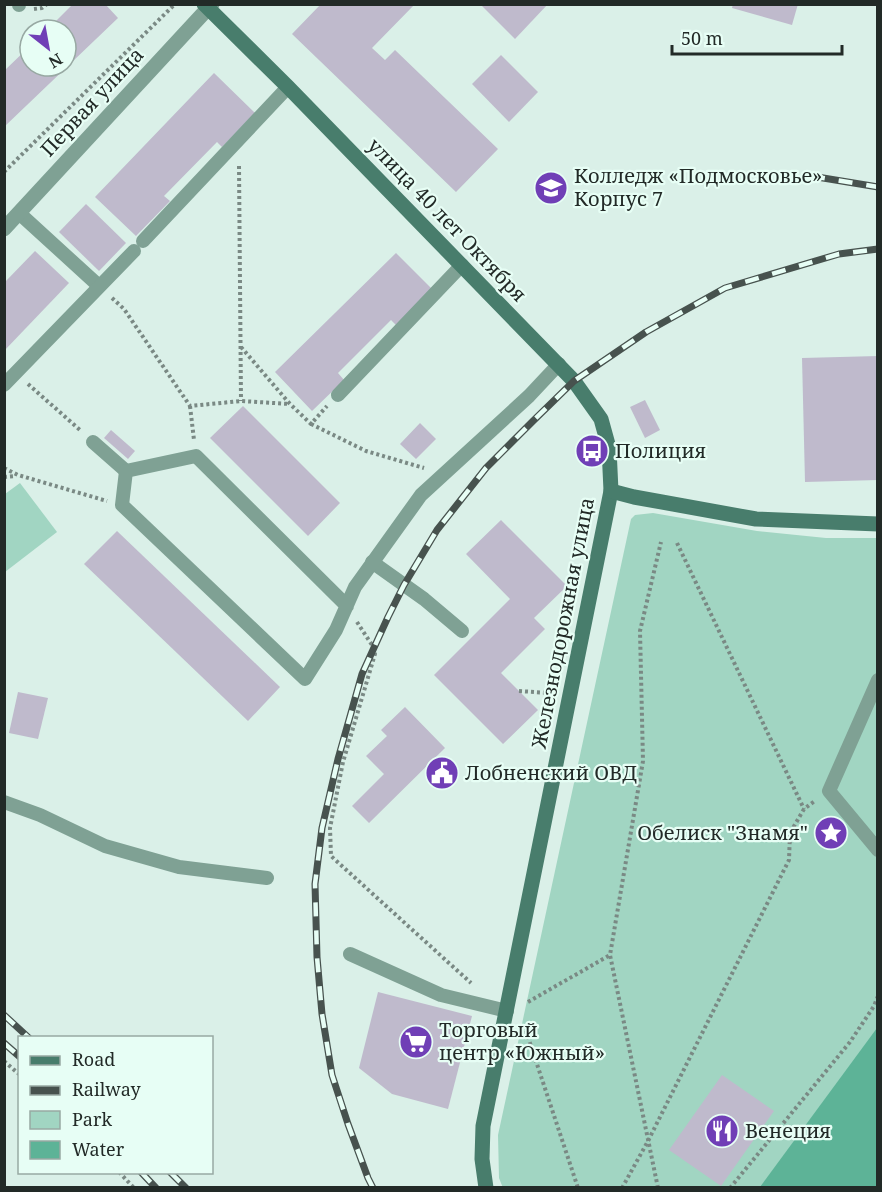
<svg xmlns="http://www.w3.org/2000/svg" width="882" height="1192" viewBox="0 0 882 1192" font-family="'Noto Serif',serif">
	<style>
		.green { fill: #a1d5c2 }
		.water { fill: #5db397 }
		.building { fill: #bfbacc }
		.lines { fill: none; stroke-linecap: round; stroke-linejoin: round }
		.path { stroke: #7a8984; stroke-width: 4; stroke-dasharray: 3 3; stroke-linecap: butt }
		.lane { stroke: #7fa194; stroke-width: 14 }
		.street { stroke: #7fa194; stroke-width: 15 }
		.secondary { stroke: #487d6c; stroke-width: 15 }
		.rail-casing { stroke: #47524e; stroke-width: 7 }
		.rail { stroke: #e7fef5; stroke-width: 4.5; stroke-dasharray: 14; stroke-linecap: butt }
		.labels { text-anchor: middle; stroke-width: 4.5; stroke-linejoin: round; paint-order: stroke }
		.street-label { font-size: 20px; fill: #222a27; stroke: #e7fef5 }
		.poi-label { font-size: 20px; fill: #222a27; stroke: #e7fef5; text-anchor: start }
	</style>
	<rect width="100%" height="100%" fill="#daf0e8"/>
	<g class="green">
		<polygon points="20,483 57,532 5,572 5,494"/>
		<polygon points="653,513 757,531 826,538 877,538 877,1187 503,1188 499,1178 498,1135 631,519 635,515"/>
	</g>
	<polygon class="water" points="877,1028 877,1187 760,1187"/>
	<g class="building">
		<polygon points="73,4 105,4 118,18 4,127 4,71 30,46 30,66 66,66 66,30 47,30"/>
		<polygon points="321,4 415,4 372,48 385,60 395,50 498,149 456,192 292,34"/>
		<polygon points="480,4 548,4 515,39"/>
		<polygon points="733,4 798,4 792,25 732,8"/>
		<polygon points="501,55 538,92 509,122 472,84"/>
		<polygon points="214,73 255,113 222,147 217,142 164,196 170,201 136,236 95,197"/>
		<polygon points="86,204 126,243 99,271 59,232"/>
		<polygon points="35,251 69,283 4,351 4,283"/>
		<polygon points="396,253 433,290 397,326 391,320 338,373 344,380 312,411 275,372"/>
		<polygon points="878,356 878,480 805,482 802,358"/>
		<polygon points="645,400 660,430 645,438 630,407"/>
		<polygon points="243,406 340,503 308,536 210,438"/>
		<polygon points="420,423 436,439 416,459 400,444"/>
		<polygon points="111,430 135,451 128,459 104,438"/>
		<polygon points="501,520 567,586 534,618 545,629 501,673 538,710 503,744 434,675 510,599 466,554"/>
		<polygon points="117,531 280,687 248,721 84,564"/>
		<polygon points="18,692 48,698 38,739 9,733"/>
		<polygon points="405,707 445,748 369,823 352,806 384,774 366,756 387,736 381,730"/>
		<polygon points="378,992 472,1016 448,1109 392,1094 359,1068"/>
		<polygon points="722,1075 774,1111 721,1186 669,1150"/>
	</g>
	<g class="lines">
		<g class="path">
			<polyline points="34,9 42,8 47,4"/>
			<polyline points="239,166 241,401"/>
			<polyline points="4,172 175,4"/>
			<polyline points="112,298 124,309 190,406 241,401 290,404"/>
			<polyline points="241,347 290,404 311,424 327,406"/>
			<polyline points="28,384 80,430"/>
			<polyline points="190,406 194,440"/>
			<polyline points="311,424 366,451 424,468"/>
			<polyline points="4,468 18,475 107,501"/>
			<polyline points="4,477 16,476"/>
			<polyline points="677,543 804,809"/>
			<polyline points="357,622 374,648 375,654 343,762 330,828 331,856 471,983"/>
			<polyline points="519,691 549,693"/>
			<polyline points="528,1002 610,955"/>
			<polyline points="524,1025 578,1188"/>
			<polyline points="4,1061 20,1075"/>
			<polyline points="119,1172 134,1188"/>
			<polyline points="622,1188 648,1141 789,860 790,833 804,809 816,800"/>
			<polyline points="658,1188 610,955 643,761 640,631 661,542"/>
			<polyline points="730,1188 850,1042 874,1006 878,996"/>
		</g>
		<g class="lane">
			<polyline points="19,4 19,5"/>
			<polyline points="19,213 99,286"/>
			<polyline points="143,241 288,87"/>
			<polyline points="4,385 134,251"/>
			<polyline points="338,395 462,265"/>
			<polyline points="93,442 126,471"/>
			<polyline points="372,562 424,599 462,631"/>
			<polyline points="347,606 196,456 126,471 122,505 305,679 336,630 355,587 421,495 529,396 559,364"/>
			<polyline points="878,680 829,791 878,850"/>
			<polyline points="4,802 40,815 105,846 179,867 267,878"/>
			<polyline points="350,954 441,995 507,1011"/>
		</g>
		<polyline class="street" points="4,229 212,4"/>
		<g class="secondary">
			<polyline points="204,4 288,87 574,381 601,419 609,448 611,491 483,1126 482,1159 486,1188"/>
			<polyline points="611,491 634,497 756,519 878,524"/>
		</g>
		<defs>
			<g id="rail">
				<polyline points="811,176 878,187"/>
				<polyline points="4,1015 29,1038"/>
				<polyline points="4,1043 20,1057"/>
				<polyline points="141,1172 156,1188"/>
				<polyline points="170,1172 186,1188"/>
				<polyline points="373,1188 368,1178 348,1124 332,1075 322,1014 317,957 315,884 322,828 338,759 362,674 388,617 404,585 437,530 486,468 533,421 574,381 646,332 725,288 839,254 878,249"/>
			</g>
		</defs>
		<use href="#rail" class="rail-casing"/>
		<use href="#rail" class="rail"/>
	</g>
	<defs>
		<symbol id="university-disc" viewBox="-11 -11 22 22"><circle r="9.5" fill="#703fb6" stroke="#e7fef5"/><path d="M0-5L7-2L0 1L-7-2ZM-4 1L0 2.5L4 1V4Q0 6-4 4Z" fill="#fff"/></symbol>
		<symbol id="bus-disc" viewBox="-11 -11 22 22"><circle r="9.5" fill="#703fb6" stroke="#e7fef5"/><path d="M-5-6H5V4H4V6H2V4H-2V6H-4V4H-5ZM-3.5-4V0h7V-4ZM-3.5 1.2v1.5H-2V1.2ZM2 1.2v1.5H3.5V1.2Z" fill="#fff"/></symbol>
		<symbol id="civic-disc" viewBox="-11 -11 22 22"><circle r="9.5" fill="#703fb6" stroke="#e7fef5"/><path d="M-.6-6.5H3V-4.5H.6V-3L4-1V1h2V6H-6V1h2V-1L-.6-3ZM-1.2 2.5V6h2.4V2.5Z" fill="#fff"/></symbol>
		<symbol id="sight-disc" viewBox="-11 -11 22 22"><circle r="9.5" fill="#703fb6" stroke="#e7fef5"/><path d="M0-6L1.8-2.2L6-1.7L2.9 1.2L3.7 5.4L0 3.3L-3.7 5.4L-2.9 1.2L-6-1.7L-1.8-2.2Z" fill="#fff"/></symbol>
		<symbol id="supermarket-disc" viewBox="-11 -11 22 22"><circle r="9.5" fill="#703fb6" stroke="#e7fef5"/><path d="M-6-5.5h2.5l.6 2H6L4.5 2H-2.5L-4.4-4H-6ZM-1.5 3.2a1.3 1.3 0 1 0 .1 0ZM3 3.2a1.3 1.3 0 1 0 .1 0Z" fill="#fff"/></symbol>
		<symbol id="restaurant-disc" viewBox="-11 -11 22 22"><circle r="9.5" fill="#703fb6" stroke="#e7fef5"/><path d="M-5-6h1v4h1v-4h1v4h1v-4h1v5L-1.5 .5V6h-2V.5L-5-1ZM5-6V6H3V1.5H1.5Q1.5-4 5-6Z" fill="#fff"/></symbol>
	</defs>
	<g fill-rule="evenodd">
		<use href="#university-disc" x="532" y="169" width="38" height="38"/>
		<use href="#bus-disc" x="573" y="432" width="38" height="38"/>
		<use href="#civic-disc" x="423" y="754" width="38" height="38"/>
		<use href="#sight-disc" x="812" y="814" width="38" height="38"/>
		<use href="#supermarket-disc" x="397" y="1023" width="38" height="38"/>
		<use href="#restaurant-disc" x="703" y="1112" width="38" height="38"/>
	</g>
	<g class="labels">
		<g class="street-label">
			<text transform="translate(92 102) rotate(-47)" y="7">Первая улица</text>
			<text transform="translate(447 220) rotate(46)" y="7">улица 40 лет Октября</text>
			<text transform="translate(563 623) rotate(-79)" y="7">Железнодорожная улица</text>
		</g>
		<g class="poi-label">
			<text x="574" y="183">Колледж «Подмосковье»<tspan x="574" dy="23">Корпус 7</tspan></text>
			<text x="615" y="458">Полиция</text>
			<text x="465" y="780">Лобненский ОВД</text>
			<text x="808" y="840" text-anchor="end">Обелиск "Знамя"</text>
			<text x="439" y="1037">Торговый<tspan x="439" dy="23">центр «Южный»</tspan></text>
			<text x="745" y="1138">Венеция</text>
		</g>
	</g>
	<rect width="882" height="1192" fill="none" stroke="#222a27" stroke-width="12"/>
	<rect x="18" y="1036" width="195" height="138" fill="#e7fef5" stroke="#98a9a3" stroke-width="1.5"/>
	<rect x="30" y="1056" width="30" height="9" fill="#487d6c" stroke="#98a9a3" stroke-width="1.5"/>
	<text x="72" y="1066" font-size="18" fill="#222a27">Road</text>
	<rect x="30" y="1086" width="30" height="9" fill="#47524e" stroke="#98a9a3" stroke-width="1.5"/>
	<text x="72" y="1096" font-size="18" fill="#222a27">Railway</text>
	<rect x="30" y="1111" width="30" height="18" fill="#a1d5c2" stroke="#98a9a3" stroke-width="1.5"/>
	<text x="72" y="1126" font-size="18" fill="#222a27">Park</text>
	<rect x="30" y="1141" width="30" height="18" fill="#5db397" stroke="#98a9a3" stroke-width="1.5"/>
	<text x="72" y="1156" font-size="18" fill="#222a27">Water</text>
	<g transform="translate(48 48) rotate(149)"><circle r="28" fill="#e7fef5" stroke="#98a9a3" stroke-width="1.5"/>
	<path d="M0-4.5L10 22L0 15L-10 22Z" fill="#703fb6"/>
	<text y="-9" font-size="16" font-weight="bold" text-anchor="middle" fill="#222a27">N</text>
	</g>
	<path d="M672 45v9h170v-9" fill="none" stroke="#222a27" stroke-width="3"/>
	<text x="681" y="45" font-size="18" fill="#222a27" stroke="#e7fef5" stroke-width="4.5" paint-order="stroke">50 m</text>
</svg>
